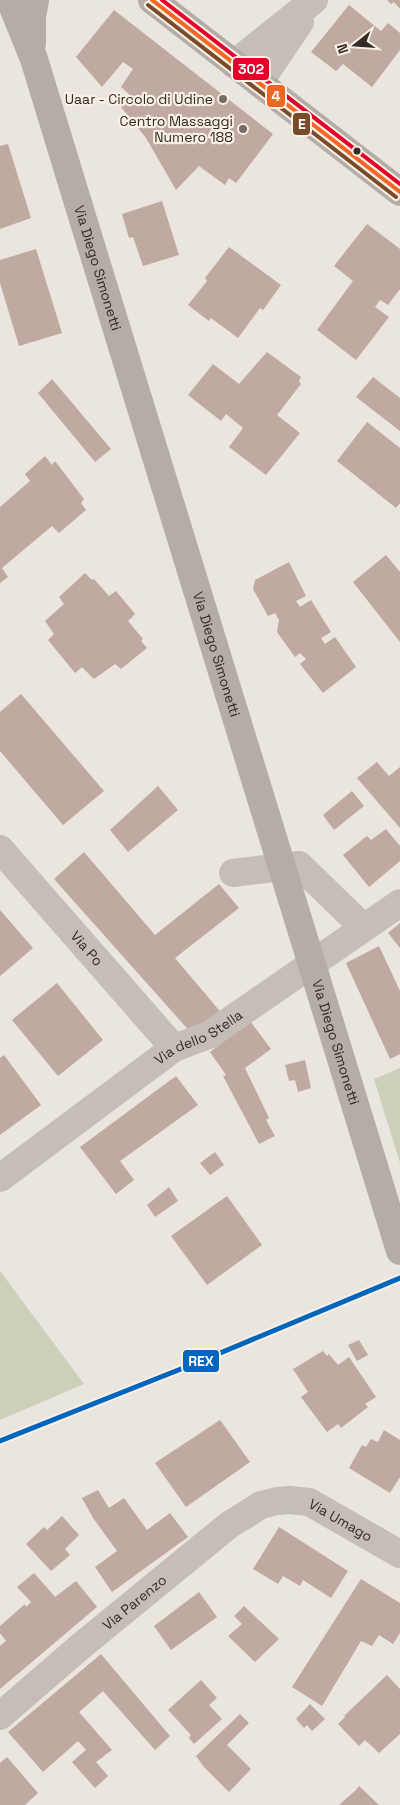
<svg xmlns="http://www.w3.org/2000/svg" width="400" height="1805" viewBox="0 0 400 1805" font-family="'Space Grotesk',sans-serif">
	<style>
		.green { fill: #ccd0b8 }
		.building { fill: #bfa9a0 }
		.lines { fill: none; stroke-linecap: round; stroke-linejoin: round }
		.minor { stroke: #c4bdb8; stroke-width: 28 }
		.major { stroke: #b3aca7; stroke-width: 28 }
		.major-bridge { stroke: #b3aca7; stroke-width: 28 }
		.bus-1-casing { stroke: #f9f0e5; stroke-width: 8 }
		.bus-2-casing { stroke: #f9f0e5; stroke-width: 8 }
		.bus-3-casing { stroke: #f9f0e5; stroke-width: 8 }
		.bus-1 { stroke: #f26522; stroke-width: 4 }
		.bus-2 { stroke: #7a4b2a; stroke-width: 4 }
		.bus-3 { stroke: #e4002b; stroke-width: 4 }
		.rail-1-casing { stroke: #f9f0e5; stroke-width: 9 }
		.rail-1 { stroke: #0065bd; stroke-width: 5 }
		.poi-dot { fill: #746c67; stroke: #f9f0e5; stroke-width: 2 }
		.bus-dot { fill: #342b26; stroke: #f9f0e5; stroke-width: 2 }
		.labels { text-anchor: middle; stroke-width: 4.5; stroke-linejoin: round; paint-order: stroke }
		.poi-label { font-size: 14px; fill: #342b26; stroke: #f9f0e5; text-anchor: end }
		.street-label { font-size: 14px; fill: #342b26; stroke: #f9f0e5 }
		.line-badge { stroke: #f9f0e5; stroke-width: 2 }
		.badge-label { font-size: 14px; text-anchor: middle; font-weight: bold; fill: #fff }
	</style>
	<rect width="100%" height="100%" fill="#ebe5df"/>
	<g class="green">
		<polygon points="400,1068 400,1163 374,1079"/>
		<polygon points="0,1271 84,1384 0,1420"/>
	</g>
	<g class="building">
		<polygon points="387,0 400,0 400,9 394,2 391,4"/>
		<polygon points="349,5 381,31 388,23 400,33 400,50 372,87 343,64 336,71 311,52"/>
		<polygon points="114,10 273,134 236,183 229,178 225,185 199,166 176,190 146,138 121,107 131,96 121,87 133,69 123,62 102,87 76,57"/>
		<polygon points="8,144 31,218 0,229 0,146"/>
		<polygon points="162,201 179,255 143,266 133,237 129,238 122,214"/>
		<polygon points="367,224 400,249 400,289 388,305 380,300 375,307 389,317 356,360 317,330 353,281 334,266"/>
		<polygon points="229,247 281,285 263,310 260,308 238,338 211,318 209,321 188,305 207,281 205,278"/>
		<polygon points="36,249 62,333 19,346 0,283 0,260"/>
		<polygon points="267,352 301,377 299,381 301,384 277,415 300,433 266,475 229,447 243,428 226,414 221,421 188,395 213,364 239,384"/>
		<polygon points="373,377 400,398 400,431 356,397"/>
		<polygon points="52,379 111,449 95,462 38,393"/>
		<polygon points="367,422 400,448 400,503 396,508 337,461"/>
		<polygon points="45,456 52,465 55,461 84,499 81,503 86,510 59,533 52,526 2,568 8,577 0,583 0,507 30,481 25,474"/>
		<polygon points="386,555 400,572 400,642 353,582"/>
		<polygon points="289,562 306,596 296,601 300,607 311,600 331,632 321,638 325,644 335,637 356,667 323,693 300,664 306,659 300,653 295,657 277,632 279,620 275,613 268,616 253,589 255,580"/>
		<polygon points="85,573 92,580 94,579 109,596 116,591 135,614 128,621 143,639 141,641 147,648 121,669 115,664 94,679 82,667 75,673 48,640 54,634 45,621 64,604 59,597"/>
		<polygon points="21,694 104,791 63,825 0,751 0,712"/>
		<polygon points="377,762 389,776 400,767 400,828 357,778"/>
		<polygon points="158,786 178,810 128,852 110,830"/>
		<polygon points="352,791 364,806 334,830 323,815"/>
		<polygon points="386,829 400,846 400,861 369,887 343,855 367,836 371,840"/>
		<polygon points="84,852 155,935 219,884 239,908 175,958 224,1016 193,1035 54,879"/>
		<polygon points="0,910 33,948 0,976"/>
		<polygon points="400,923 400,948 388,933"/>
		<polygon points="379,946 400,991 400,1054 390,1059 346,963"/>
		<polygon points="57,983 103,1040 58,1076 12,1020"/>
		<polygon points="250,1021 271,1049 245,1068 269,1118 266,1120 275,1136 259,1144 223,1076 226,1075 210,1052"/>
		<polygon points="4,1055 41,1105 0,1135 0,1058"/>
		<polygon points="305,1060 311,1088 298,1092 295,1080 289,1081 285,1065"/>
		<polygon points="176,1076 198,1105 120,1161 134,1180 116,1194 80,1147"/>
		<polygon points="215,1152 224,1165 210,1175 200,1163"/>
		<polygon points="169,1187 178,1201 155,1217 147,1205"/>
		<polygon points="227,1196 262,1245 207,1285 171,1236"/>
		<polygon points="359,1340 368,1355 357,1361 348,1345"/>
		<polygon points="323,1351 327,1356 329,1354 338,1365 349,1357 376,1397 365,1404 368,1407 341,1428 338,1424 327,1432 301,1397 308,1392 293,1369"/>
		<polygon points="220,1420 250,1462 186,1507 155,1463"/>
		<polygon points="384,1430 400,1440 400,1477 390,1493 349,1468 362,1445 366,1447 371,1439 378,1442"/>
		<polygon points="98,1490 109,1508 124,1498 147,1530 170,1513 188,1537 112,1592 95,1567 117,1551 93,1518 82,1498"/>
		<polygon points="62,1516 79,1535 65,1549 70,1555 51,1571 26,1544 44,1527 47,1530"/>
		<polygon points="279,1527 348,1571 331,1598 303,1580 300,1586 283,1576 278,1584 253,1569"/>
		<polygon points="34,1573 55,1597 76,1581 97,1607 0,1689 0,1646 6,1641 0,1633 0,1626 25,1604 26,1607 31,1602 17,1587"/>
		<polygon points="361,1579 400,1603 400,1633 393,1644 379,1635 372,1646 361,1641 322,1706 292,1687"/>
		<polygon points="199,1592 217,1617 171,1650 154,1626"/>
		<polygon points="244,1606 279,1639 255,1662 228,1636 242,1624 234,1616"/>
		<polygon points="101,1654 170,1736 155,1750 103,1691 79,1712 112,1750 96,1762 108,1776 95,1788 72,1762 86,1750 78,1741 43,1772 8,1732"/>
		<polygon points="387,1675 400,1689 400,1734 379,1753 365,1740 359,1746 338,1724 345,1717 344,1716"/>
		<polygon points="201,1680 217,1698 209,1705 222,1719 194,1744 189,1738 191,1735 168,1710"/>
		<polygon points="310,1704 325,1719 312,1731 307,1725 304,1728 296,1719"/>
		<polygon points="240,1714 249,1723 227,1745 251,1769 229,1792 204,1767 196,1756"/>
		<polygon points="7,1757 38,1793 25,1805 0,1805 0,1763"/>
		<polygon points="359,1786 379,1805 339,1805 356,1790"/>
	</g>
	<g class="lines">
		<g class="minor">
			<polyline points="234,64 314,0"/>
			<polyline points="259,83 300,22"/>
			<path id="s1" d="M 0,849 L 174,1048"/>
			<polyline points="233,873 299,865 364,928"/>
			<path id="s2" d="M 0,1178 L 174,1048 L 209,1035 L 400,903"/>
			<path id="s3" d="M 0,1716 L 81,1646 L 229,1525 L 261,1505 L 277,1501 L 289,1500 L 309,1502 L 400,1554"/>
		</g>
		<g class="major">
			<polyline points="10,0 34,59 78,203"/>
			<polyline points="152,0 400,192"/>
			<polyline points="32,43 32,17 35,0"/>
		</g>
		<path class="major-bridge" id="s4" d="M 78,203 L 400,1251"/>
		<defs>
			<polyline id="bus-1" points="152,0 400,192"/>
			<polyline id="bus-2" points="148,5 396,197"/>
			<polyline id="bus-3" points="162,0 400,184"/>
		</defs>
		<use href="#bus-1" class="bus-1-casing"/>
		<use href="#bus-2" class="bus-2-casing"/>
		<use href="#bus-3" class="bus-3-casing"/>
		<use href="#bus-1" class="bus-1"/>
		<use href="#bus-2" class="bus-2"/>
		<use href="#bus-3" class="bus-3"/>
		<defs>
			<polyline id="rail-1" points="0,1441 201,1361 400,1278"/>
		</defs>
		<use href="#rail-1" class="rail-1-casing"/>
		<use href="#rail-1" class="rail-1"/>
	</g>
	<g class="poi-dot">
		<circle cx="223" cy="99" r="5"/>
		<circle cx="243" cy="129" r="5"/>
	</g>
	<circle class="bus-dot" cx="357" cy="151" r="4.5"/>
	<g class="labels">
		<g class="poi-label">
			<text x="213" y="104">Uaar - Circolo di Udine</text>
			<text x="233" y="126">Centro Massaggi<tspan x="233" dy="16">Numero 188</tspan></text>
		</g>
		<g class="street-label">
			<text dy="5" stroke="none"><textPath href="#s4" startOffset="68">Via Diego Simonetti</textPath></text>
			<text dy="5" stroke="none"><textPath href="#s4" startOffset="472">Via Diego Simonetti</textPath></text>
			<text dy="5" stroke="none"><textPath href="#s1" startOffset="132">Via Po</textPath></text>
			<text dy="5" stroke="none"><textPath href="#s2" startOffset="244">Via dello Stella</textPath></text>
			<text dy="5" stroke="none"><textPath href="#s4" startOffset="878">Via Diego Simonetti</textPath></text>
			<text dy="5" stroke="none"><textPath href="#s3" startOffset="421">Via Umago</textPath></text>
			<text dy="5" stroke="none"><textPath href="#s3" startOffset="176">Via Parenzo</textPath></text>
		</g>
	</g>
	<g class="line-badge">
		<rect x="232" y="57" width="38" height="24" rx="5" fill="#e4002b"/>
		<rect x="266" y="84" width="20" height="24" rx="5" fill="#f26522"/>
		<rect x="292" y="112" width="19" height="24" rx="5" fill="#7a4b2a"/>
		<rect x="182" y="1349" width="38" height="24" rx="5" fill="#0065bd"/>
	</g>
	<g class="badge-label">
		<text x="251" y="74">302</text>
		<text x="276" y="101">4</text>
		<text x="302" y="129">E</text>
		<text x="201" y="1366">REX</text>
	</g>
	<g transform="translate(355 45) rotate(253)" stroke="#f9f0e5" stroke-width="4" paint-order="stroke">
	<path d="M0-4L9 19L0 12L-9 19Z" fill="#342b26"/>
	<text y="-8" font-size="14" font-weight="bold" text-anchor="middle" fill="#342b26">N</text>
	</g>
</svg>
